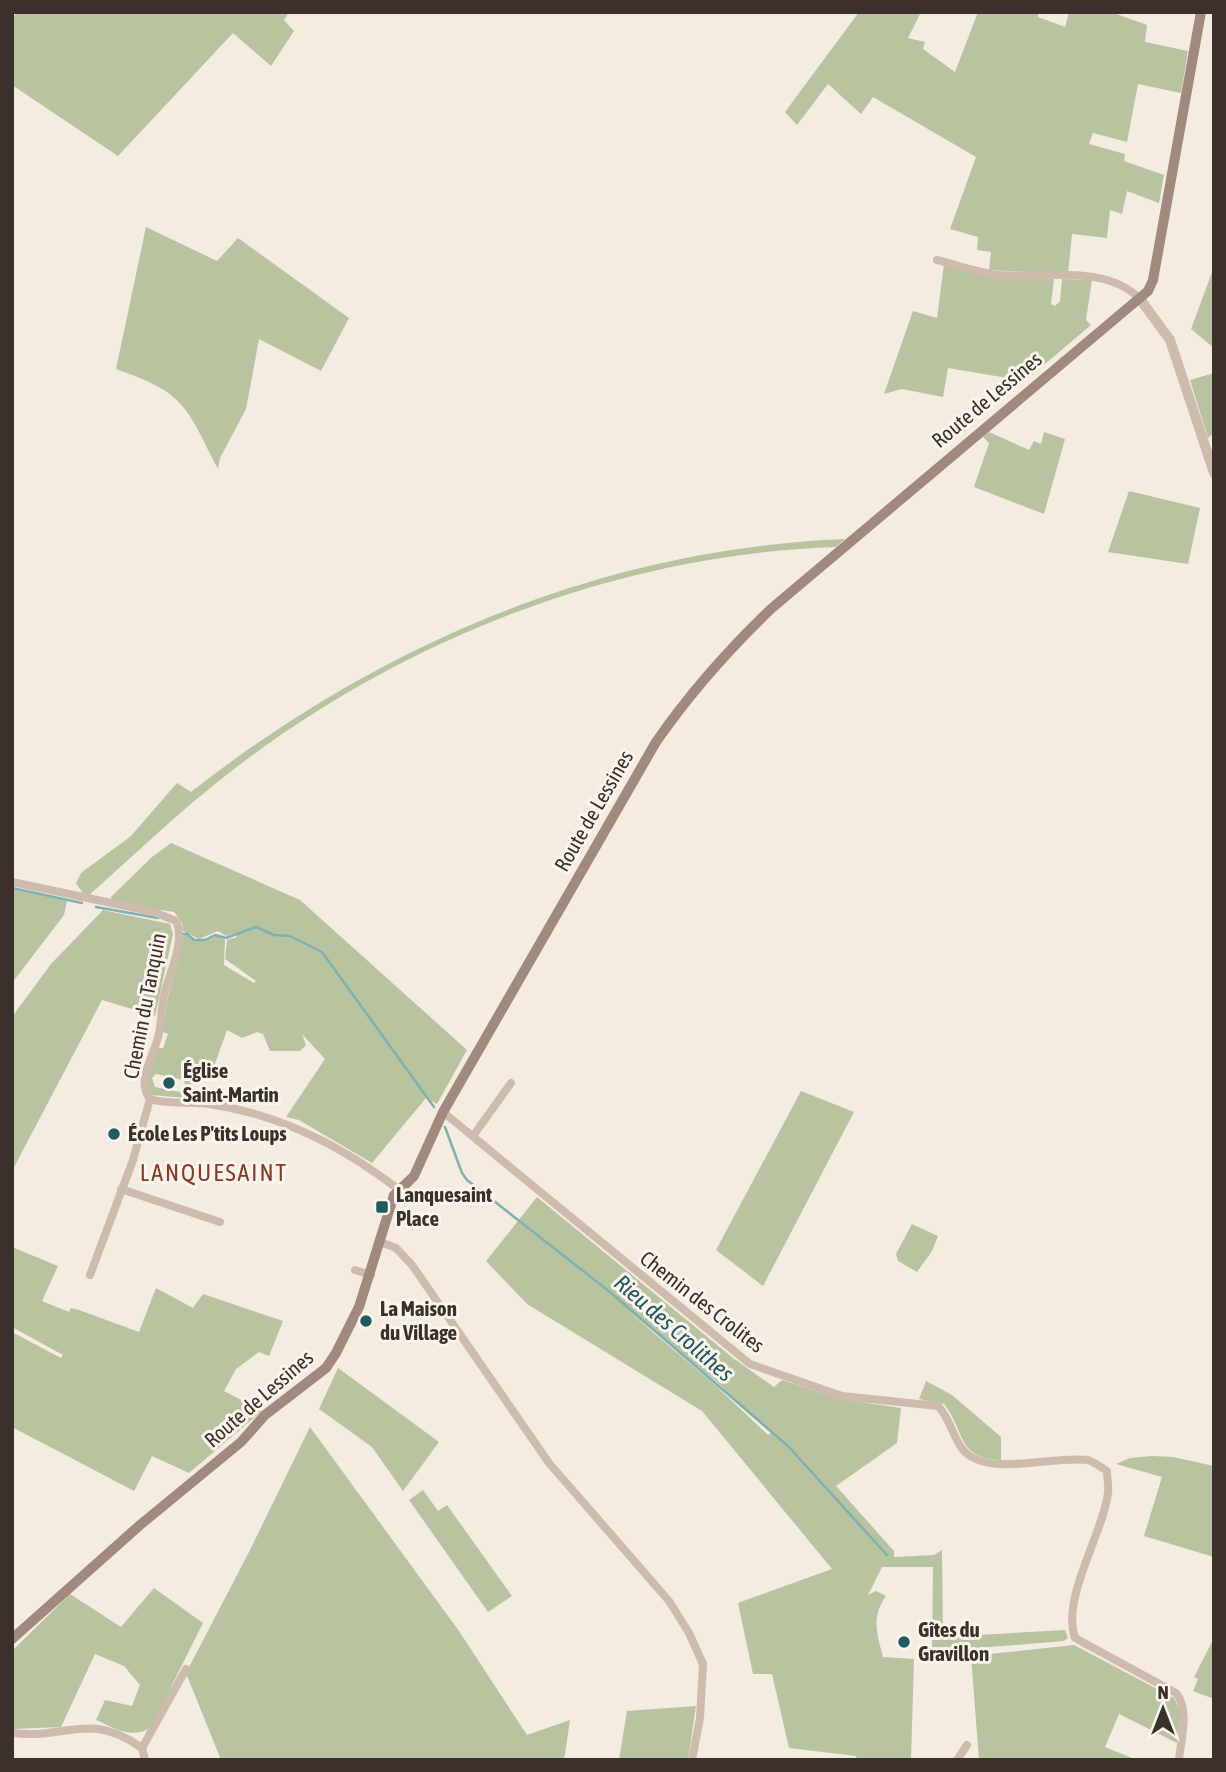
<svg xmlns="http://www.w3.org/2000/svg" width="1226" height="1772" viewBox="0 0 1226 1772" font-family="'Asap Condensed',sans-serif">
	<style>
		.green { fill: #b8c4a0; fill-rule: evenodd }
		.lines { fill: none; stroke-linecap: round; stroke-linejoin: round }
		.stream { stroke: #7fb0b2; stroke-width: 2.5 }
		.minor { stroke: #cdbbac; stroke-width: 8 }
		.tertiary { stroke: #cdbbac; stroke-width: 10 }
		.secondary { stroke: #a18a7d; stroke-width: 10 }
		.poi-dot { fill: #1f5a5e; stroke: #fbf5ee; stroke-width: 2.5 }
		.labels { text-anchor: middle; stroke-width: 6; stroke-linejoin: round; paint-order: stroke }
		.street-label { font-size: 21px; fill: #3b302b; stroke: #fbf5ee }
		.poi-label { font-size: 21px; font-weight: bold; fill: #3b302b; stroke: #fbf5ee; text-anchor: start }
		.water-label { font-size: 23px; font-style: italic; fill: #1f5a5e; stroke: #fbf5ee }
		.quarter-label { font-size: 24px; letter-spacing: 2px; fill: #8c3b22; stroke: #fbf5ee }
	</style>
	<rect width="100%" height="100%" fill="#f4ebe1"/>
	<g class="green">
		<polygon points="16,12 289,12 284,20 294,31 271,66 233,33 118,156 12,85 12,22"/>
		<polygon points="859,12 921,12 908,38 925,42 923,49 955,72 978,12 1038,12 1038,17 1065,27 1069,12 1111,12 1147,25 1145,42 1188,51 1181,93 1138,84 1127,142 1093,133 1089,144 1125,154 1124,161 1164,175 1159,203 1127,191 1122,214 1110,210 1107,238 1072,234 1068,274 989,270 991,252 977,250 978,237 950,229 976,157 873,97 861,114 828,84 797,125 785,112"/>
		<path d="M 146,227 L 217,261 L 238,238 L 349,318 L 321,371 L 259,339 L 246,409 L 220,458 L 218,469 C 186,407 186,393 116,369 Z"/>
		<polygon points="944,264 1013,279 1054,279 1051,304 1055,306 1060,301 1062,279 1092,280 1086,320 1091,325 1025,381 948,368 943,397 902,389 884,394 913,311 937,318"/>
		<polygon points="1214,267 1214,348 1191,329"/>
		<polygon points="1214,373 1214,433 1208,438 1190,380"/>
		<polygon points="989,432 1029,450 1034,441 1041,444 1044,432 1065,439 1044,514 974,487 989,443 983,437"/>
		<polygon points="1129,491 1200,508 1188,564 1108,552"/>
		<path d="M 845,539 L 836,547 C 620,554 405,638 234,769 C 182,809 135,854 86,898 L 76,883 L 81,873 L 131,836 L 177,783 L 191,792 C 381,643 603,549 845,539 Z"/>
		<path d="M 171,843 L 300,900 L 467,1050 L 437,1104 L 426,1098 L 372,1163 L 299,1120 L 286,1117 L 325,1059 L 302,1034 L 306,1045 L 300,1051 L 270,1051 L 263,1034 L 257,1032 L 242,1038 L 227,1030 L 210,1078 L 195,1073 L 187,1098 L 150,1095 L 147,1079 L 158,1048 L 163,1048 L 168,1034 L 163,1032 L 167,1001 L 184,934 C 198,942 202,942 218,935 L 225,940 L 224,965 L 254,983 L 256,981 L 225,959 L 227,940 L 237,937 L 236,933 L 226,936 L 218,931 L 199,939 L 183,931 L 182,923 L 174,912 L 112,902 L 111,897 L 152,857 ZM 156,1074 L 184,1080 L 185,1086 L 180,1092 L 155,1087 L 152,1078 Z"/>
		<polygon points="12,889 67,901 64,915 12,983"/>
		<polygon points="103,910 170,924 173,934 155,1016 102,1000 12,1171 12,1017 51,964"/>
		<polygon points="801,1091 854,1112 763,1286 716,1250"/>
		<path d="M 537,1197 L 733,1358 L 774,1387 L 782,1380 L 840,1399 L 901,1408 L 897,1443 L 836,1486 L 894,1551 L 894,1557 L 934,1555 L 942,1550 L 943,1637 L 1065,1630 L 1068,1638 L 1064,1641 L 932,1652 L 933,1567 L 882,1567 L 868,1595 L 876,1591 L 886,1596 C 871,1617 877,1634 883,1657 L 914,1659 L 911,1760 L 857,1760 L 856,1756 L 789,1748 L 772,1674 L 753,1674 L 738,1603 L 832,1569 L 702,1411 L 527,1304 L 486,1261 ZM 628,1311 L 716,1381 L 771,1433 L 768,1435 L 714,1384 Z"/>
		<polygon points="912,1224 938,1236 932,1251 917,1272 898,1261 896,1254"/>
		<polygon points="12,1247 58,1266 42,1301 69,1312 71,1308 79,1310 139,1332 156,1288 193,1308 203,1294 283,1321 269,1356 259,1352 236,1369 224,1391 262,1411 189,1473 152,1456 134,1491 12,1427 12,1332 61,1358 63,1355 12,1327"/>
		<polygon points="338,1368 439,1442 403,1491 372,1447 319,1409"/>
		<path d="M 926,1381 L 952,1395 L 1001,1437 L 1001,1460 C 956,1458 966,1432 944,1404 L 919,1399 Z"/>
		<polygon points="310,1427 459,1631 527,1735 570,1720 564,1760 221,1760 186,1673 249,1552"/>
		<polygon points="1152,1456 1173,1457 1214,1466 1214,1557 1144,1536 1162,1477 1116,1464 1130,1458"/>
		<polygon points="423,1490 438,1511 447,1505 512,1596 488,1612 409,1500"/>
		<path d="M 154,1588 L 203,1623 L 151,1727 C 132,1740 115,1728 96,1720 L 105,1700 L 132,1706 L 140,1685 L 124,1666 L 95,1654 L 61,1727 L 12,1729 L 12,1651 L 70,1594 L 121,1627 Z"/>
		<polygon points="1214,1638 1214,1699 1193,1691 1198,1679 1194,1677"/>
		<polygon points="1074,1645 1174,1698 1181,1713 1177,1743 1119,1714 1105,1747 1137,1760 979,1760 971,1656"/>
		<polygon points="696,1706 688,1760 619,1760 627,1711"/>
	</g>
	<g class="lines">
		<g class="stream">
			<polyline points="12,888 82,903"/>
			<polyline points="96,907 158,918"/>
			<polyline points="181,934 187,934 194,940 205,940 215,935 226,938 256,927 274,935 290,936 322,952 434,1107"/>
			<polyline points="445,1127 462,1173 467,1180 610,1292 788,1446 887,1555"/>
		</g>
		<g class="minor">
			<path d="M 937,260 C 957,265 979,273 1000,275 C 1044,278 1106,264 1140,299"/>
			<path d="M 12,882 L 154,912 L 176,921 C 186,942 169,973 164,995 C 161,1007 162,1020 159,1033 C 156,1053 135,1080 150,1099"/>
			<path d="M 150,1099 C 168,1105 190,1101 209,1104 C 280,1114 341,1145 398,1189"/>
			<path d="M 443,1112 L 750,1364 L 842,1396 L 938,1406 C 952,1421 953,1440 965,1452 C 991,1477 1055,1455 1088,1460 C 1094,1462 1101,1467 1107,1471 C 1107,1478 1109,1486 1108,1493 C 1103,1534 1061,1598 1075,1638 L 1176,1693 C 1190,1710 1181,1738 1179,1760"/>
			<polyline points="473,1136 511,1083"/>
			<polyline points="121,1189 220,1222"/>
			<polyline points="380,1242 396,1248 412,1265 549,1463 669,1601 689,1633 703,1664 700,1718 692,1760"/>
			<polyline points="355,1270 371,1275"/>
			<polyline points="90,1275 133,1160 150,1099"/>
			<path d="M 12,1733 C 67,1740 88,1710 142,1748"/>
			<polyline points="142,1748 186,1669"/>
			<polyline points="142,1748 145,1760"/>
			<polyline points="957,1760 967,1745"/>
		</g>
		<polyline class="tertiary" points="1140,299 1170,340 1214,473"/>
		<path class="secondary" d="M 12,1639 L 140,1525 L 241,1442 L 265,1415 L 326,1368 L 336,1353 L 359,1307 L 394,1195 L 414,1176 L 443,1112 L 656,742 C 690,693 729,649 772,608 L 1148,291 L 1153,280 L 1201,12"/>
	</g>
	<g class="poi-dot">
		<circle cx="169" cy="1083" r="7"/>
		<circle cx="114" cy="1134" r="7"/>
		<rect x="375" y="1200" width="14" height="14" rx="3.5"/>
		<circle cx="366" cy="1321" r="7"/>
		<circle cx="904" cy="1642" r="7"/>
	</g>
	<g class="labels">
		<g class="street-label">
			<text transform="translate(987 400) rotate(-40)" y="7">Route de Lessines</text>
			<text transform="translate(594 811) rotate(-60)" y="7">Route de Lessines</text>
			<text transform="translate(145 1006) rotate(-79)" y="7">Chemin du Tanquin</text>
			<text transform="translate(702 1302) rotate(38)" y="7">Chemin des Crolites</text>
			<text transform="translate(259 1399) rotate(-41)" y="7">Route de Lessines</text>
		</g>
		<g class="poi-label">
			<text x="183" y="1078">Église<tspan x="183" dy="24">Saint-Martin</tspan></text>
			<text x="128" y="1141">École Les P'tits Loups</text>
			<text x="396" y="1202">Lanquesaint<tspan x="396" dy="24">Place</tspan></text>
			<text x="380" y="1316">La Maison<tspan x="380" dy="24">du Village</tspan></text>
			<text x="918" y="1637">Gîtes du<tspan x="918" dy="24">Gravillon</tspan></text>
		</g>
		<g class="water-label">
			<text transform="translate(674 1328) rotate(41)" y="8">Rieu des Crolithes</text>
		</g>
		<g class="quarter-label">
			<text x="214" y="1181">LANQUESAINT</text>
		</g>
	</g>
	<rect width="1226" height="1772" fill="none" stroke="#3b302b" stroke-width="28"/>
	<g transform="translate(1163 1709)" stroke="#fbf5ee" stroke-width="5" paint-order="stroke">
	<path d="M0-5L12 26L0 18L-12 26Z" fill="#3b302b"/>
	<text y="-10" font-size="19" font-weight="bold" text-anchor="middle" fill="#3b302b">N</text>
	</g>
</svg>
